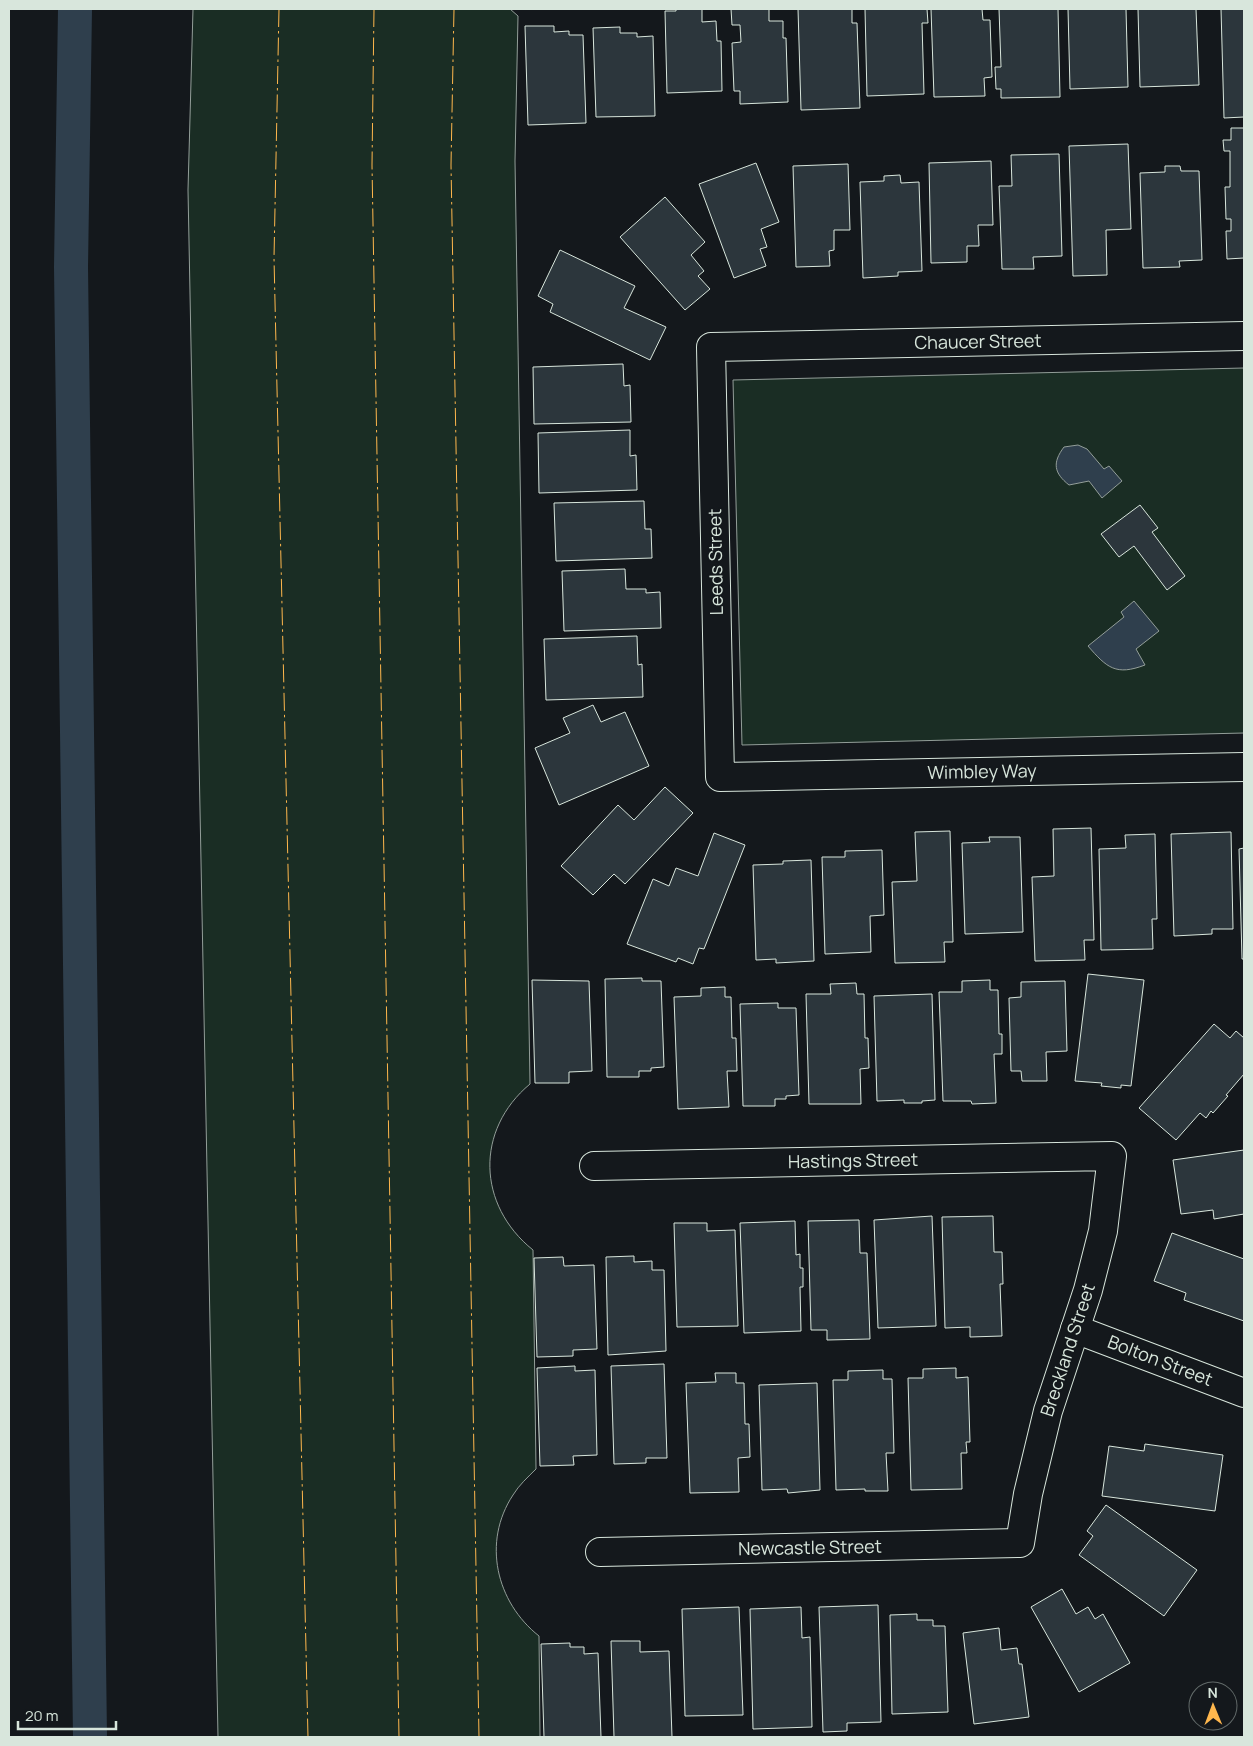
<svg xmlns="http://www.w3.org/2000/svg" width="1253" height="1746" viewBox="0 0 1253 1746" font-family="Manrope,sans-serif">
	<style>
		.green { fill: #1a2d24; stroke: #939e99 }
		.water { fill: #2f3f4d; stroke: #939e99 }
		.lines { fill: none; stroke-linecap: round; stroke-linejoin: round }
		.canal { stroke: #2f3f4d; stroke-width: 34 }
		.building { fill: #2c363c; stroke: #d8e6dc }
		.minor-casing { stroke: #d8e6dc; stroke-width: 30 }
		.minor { stroke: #14181c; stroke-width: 28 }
		.power { stroke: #ffb74d; stroke-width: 1; stroke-dasharray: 18 4 2.5 4; stroke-linecap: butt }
		.labels { text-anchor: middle; stroke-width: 4; stroke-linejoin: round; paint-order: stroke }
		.street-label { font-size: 18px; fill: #d8e6dc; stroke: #14181c }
	</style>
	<rect width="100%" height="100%" fill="#14181c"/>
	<g class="green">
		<path d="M 193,9 L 510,9 L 518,16 L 515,161 L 530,1084 C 475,1130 477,1205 533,1250 L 536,1469 C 528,1477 519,1485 513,1495 C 482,1542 496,1602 539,1636 L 540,1737 L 218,1737 L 188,190 Z"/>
		<polygon points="1244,368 1244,733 742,745 733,380"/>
	</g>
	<g class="water">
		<path d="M 1078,445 L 1087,449 L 1104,469 L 1109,466 L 1122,481 L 1102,498 L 1089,481 L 1069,485 C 1054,473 1052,463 1064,447 Z"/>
		<path d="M 1134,601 L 1159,631 L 1136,649 L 1145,665 C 1116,676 1107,668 1088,646 L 1124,617 L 1121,612 Z"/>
	</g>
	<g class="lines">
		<polyline class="canal" points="75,9 71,267 90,1737"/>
	</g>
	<g class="building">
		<polygon points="676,9 702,9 702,22 716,21 717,41 721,41 722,91 667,93 665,11 676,11"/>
		<polygon points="731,9 769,9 769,21 783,21 783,38 786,38 788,102 740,104 740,91 734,91 732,43 741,42 740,25 732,25"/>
		<polygon points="798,9 852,9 852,23 857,23 860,108 801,110"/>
		<polygon points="865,9 927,9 928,23 922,23 924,94 867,96"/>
		<polygon points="931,9 982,9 983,20 990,20 992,77 984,78 985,96 934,97"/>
		<polygon points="999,9 1058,9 1060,97 1001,98 1001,89 996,89 995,67 1001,67"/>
		<polygon points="1068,9 1126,9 1128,87 1070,89"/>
		<polygon points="1138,9 1196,9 1199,85 1140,87"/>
		<polygon points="1221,9 1244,9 1244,117 1224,118"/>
		<polygon points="525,26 554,26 554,32 569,31 569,35 583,35 586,123 528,125"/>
		<polygon points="620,27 620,33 637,33 637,37 653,36 655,116 596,117 593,28"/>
		<polygon points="1231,128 1244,128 1244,258 1227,259 1226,231 1231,231 1231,219 1226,219 1225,187 1230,187 1230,151 1224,151 1223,140 1231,140"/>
		<polygon points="1128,144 1131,229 1106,230 1107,275 1073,276 1069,146"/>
		<polygon points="1059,154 1062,256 1033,257 1034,269 1002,269 999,186 1012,186 1011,155"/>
		<polygon points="991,161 993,225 978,225 979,246 967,246 967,262 931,263 929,163"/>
		<polygon points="756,163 779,222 761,229 767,247 760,249 766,266 734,278 699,184"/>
		<polygon points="848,164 850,230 834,230 834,250 829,251 830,266 796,267 793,166"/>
		<polygon points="1165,166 1180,166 1181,171 1199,171 1202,260 1179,261 1180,267 1143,268 1140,173 1165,172"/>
		<polygon points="900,175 901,183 919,182 922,271 898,272 898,276 863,278 860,182 884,181 884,176"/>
		<polygon points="665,197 705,242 691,255 704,271 698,276 710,289 685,310 620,237"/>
		<polygon points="560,250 635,286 624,308 666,327 650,360 550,312 553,304 538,296"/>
		<polygon points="623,364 624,386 630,385 631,422 534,424 533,367"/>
		<polygon points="630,430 630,456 636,455 637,490 539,493 538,433"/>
		<polygon points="644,501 645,529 651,529 652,558 556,561 554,503"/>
		<polygon points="1140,505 1158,528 1152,532 1185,576 1167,590 1134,546 1119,557 1101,534"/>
		<polygon points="625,569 626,589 646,589 646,593 660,592 661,628 564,631 562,571"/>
		<polygon points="637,636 638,665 642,664 643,697 546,700 544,639"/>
		<polygon points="593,705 601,722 625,712 649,766 559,805 535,748 570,733 563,718"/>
		<polygon points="665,787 693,813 625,884 614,874 593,895 561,866 618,805 634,820"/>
		<polygon points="1091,828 1094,940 1084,940 1085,960 1035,961 1032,877 1054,876 1053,829"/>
		<polygon points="950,831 953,942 944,942 945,962 895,963 892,882 917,881 915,832"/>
		<polygon points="1231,832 1233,929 1212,929 1212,934 1174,936 1171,834"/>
		<polygon points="714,833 745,845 704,949 699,948 693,964 678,958 676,962 627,944 653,879 669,886 676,868 698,876"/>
		<polygon points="1155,834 1157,919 1152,919 1153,949 1101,950 1099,849 1126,848 1125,835"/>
		<polygon points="989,837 1020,837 1023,932 965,934 962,843 990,842"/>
		<polygon points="1244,848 1244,959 1242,959 1239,849"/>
		<polygon points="882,850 884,915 870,916 871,952 825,954 822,857 845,857 845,851"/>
		<polygon points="811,860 814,961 776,963 776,959 756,960 753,865 783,864 783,861"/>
		<polygon points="1088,974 1144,980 1131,1086 1121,1085 1121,1088 1101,1086 1102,1083 1075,1081"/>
		<polygon points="642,978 642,981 661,981 664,1067 651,1068 651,1071 639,1071 639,1077 607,1077 605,979"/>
		<polygon points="532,980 589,981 592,1071 569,1072 569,1083 535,1083"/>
		<polygon points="990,980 990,990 998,990 999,1034 1002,1034 1002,1054 994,1054 996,1103 972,1104 971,1101 943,1101 939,992 962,992 962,981"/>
		<polygon points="1065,981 1067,1051 1046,1052 1047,1081 1022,1081 1021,1071 1011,1071 1009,998 1021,997 1021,982"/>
		<polygon points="856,983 857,994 864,994 865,1038 868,1038 869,1068 860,1069 861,1104 809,1104 806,994 831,994 830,984"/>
		<polygon points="725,987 725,997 731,997 732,1038 736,1038 737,1071 727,1071 729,1107 678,1109 674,997 701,996 701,988"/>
		<polygon points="932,994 935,1100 922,1101 922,1103 904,1103 904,1100 877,1101 874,996"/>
		<polygon points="778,1003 778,1008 796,1008 799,1095 786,1096 786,1099 775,1099 775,1106 743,1106 740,1004"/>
		<polygon points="1214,1024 1230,1038 1236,1031 1244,1038 1244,1074 1226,1095 1228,1096 1213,1113 1211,1111 1206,1118 1200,1113 1176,1140 1139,1108"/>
		<polygon points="1244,1150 1244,1214 1214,1219 1213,1210 1181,1214 1173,1160"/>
		<polygon points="932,1216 936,1326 878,1328 874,1220"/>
		<polygon points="993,1216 994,1252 1002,1252 1003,1284 1000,1284 1002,1336 970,1337 970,1327 945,1328 942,1217"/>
		<polygon points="859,1220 860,1253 867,1253 870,1339 827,1340 827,1330 811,1330 808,1221"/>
		<polygon points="795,1221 796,1255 800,1254 800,1268 803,1268 803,1287 800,1287 801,1331 744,1333 740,1223"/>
		<polygon points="674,1223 707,1223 707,1231 735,1230 738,1326 677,1327"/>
		<polygon points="1172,1233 1244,1259 1244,1321 1184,1300 1186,1293 1154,1281"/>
		<polygon points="634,1256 634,1262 652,1261 652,1270 664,1270 666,1351 608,1355 606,1257"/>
		<polygon points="563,1257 564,1266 594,1265 597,1349 573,1350 573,1356 537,1357 534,1258"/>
		<polygon points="664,1364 667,1458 646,1458 646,1463 614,1464 611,1366"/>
		<polygon points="575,1366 575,1371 595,1370 597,1455 573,1456 574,1465 540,1466 537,1368"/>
		<polygon points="956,1368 956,1378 968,1377 970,1442 966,1442 967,1453 961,1453 962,1489 911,1490 908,1378 923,1378 923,1369"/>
		<polygon points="883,1370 883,1379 892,1379 894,1453 886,1453 888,1491 865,1491 865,1489 836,1490 833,1380 848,1380 848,1371"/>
		<polygon points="715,1373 736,1373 736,1383 744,1383 745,1424 749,1424 750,1457 738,1458 739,1492 690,1493 686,1383 716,1382"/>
		<polygon points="817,1383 820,1490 788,1493 787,1489 762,1490 759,1385"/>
		<polygon points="1145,1444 1223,1455 1215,1511 1102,1496 1109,1446 1144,1451"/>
		<polygon points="1106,1505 1197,1570 1164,1616 1079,1555 1093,1536 1087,1531"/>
		<polygon points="1062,1589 1076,1614 1088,1607 1095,1619 1103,1614 1130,1663 1079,1692 1031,1607"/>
		<polygon points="878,1605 881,1722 847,1723 847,1731 823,1732 819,1607"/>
		<polygon points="739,1607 743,1715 685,1716 682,1609"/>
		<polygon points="801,1607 802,1638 810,1637 812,1727 753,1729 750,1609"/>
		<polygon points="917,1614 917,1620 933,1620 933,1626 945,1626 948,1712 892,1714 890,1615"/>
		<polygon points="999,1628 1001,1650 1017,1648 1019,1664 1022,1664 1029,1717 974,1724 963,1633"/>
		<polygon points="611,1641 640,1641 640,1652 669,1651 672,1737 614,1737"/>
		<polygon points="570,1643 570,1647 584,1647 584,1654 598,1653 601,1737 544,1737 541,1644"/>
	</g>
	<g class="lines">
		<defs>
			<g id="minor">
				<polyline points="1244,336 711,347 720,777 1244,767"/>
				<polyline points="594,1166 1112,1156 1103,1231 1088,1290 1048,1411 1028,1494 1020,1543 600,1552"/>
				<polyline points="1075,1329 1244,1393"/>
			</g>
		</defs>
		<use href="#minor" class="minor-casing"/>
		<use href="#minor" class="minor"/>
		<g class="power">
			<polyline points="279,9 274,258 308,1737"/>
			<polyline points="374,9 372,165 399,1737"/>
			<polyline points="454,9 451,165 479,1737"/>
		</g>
	</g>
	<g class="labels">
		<g class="street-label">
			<text transform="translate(978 342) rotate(-1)" y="6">Chaucer Street</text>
			<text transform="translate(716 562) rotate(-91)" y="6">Leeds Street</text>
			<text transform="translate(982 772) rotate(-1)" y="6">Wimbley Way</text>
			<text transform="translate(853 1161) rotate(-1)" y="6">Hastings Street</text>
			<text transform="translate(1068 1350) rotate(-72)" y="6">Breckland Street</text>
			<text transform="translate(1160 1361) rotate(21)" y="6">Bolton Street</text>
			<text transform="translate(810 1548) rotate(-1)" y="6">Newcastle Street</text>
		</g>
	</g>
	<rect width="1253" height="1746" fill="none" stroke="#d8e6dc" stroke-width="20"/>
	<g transform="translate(1213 1706) rotate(359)"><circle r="24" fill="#14181c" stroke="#626a69"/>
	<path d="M0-4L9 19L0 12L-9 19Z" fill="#ffb74d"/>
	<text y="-8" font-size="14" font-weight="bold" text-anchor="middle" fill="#d8e6dc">N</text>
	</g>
	<path d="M18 1721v8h98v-8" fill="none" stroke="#d8e6dc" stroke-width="2.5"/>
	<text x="25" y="1721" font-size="15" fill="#d8e6dc" stroke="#14181c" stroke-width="4" paint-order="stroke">20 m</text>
</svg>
